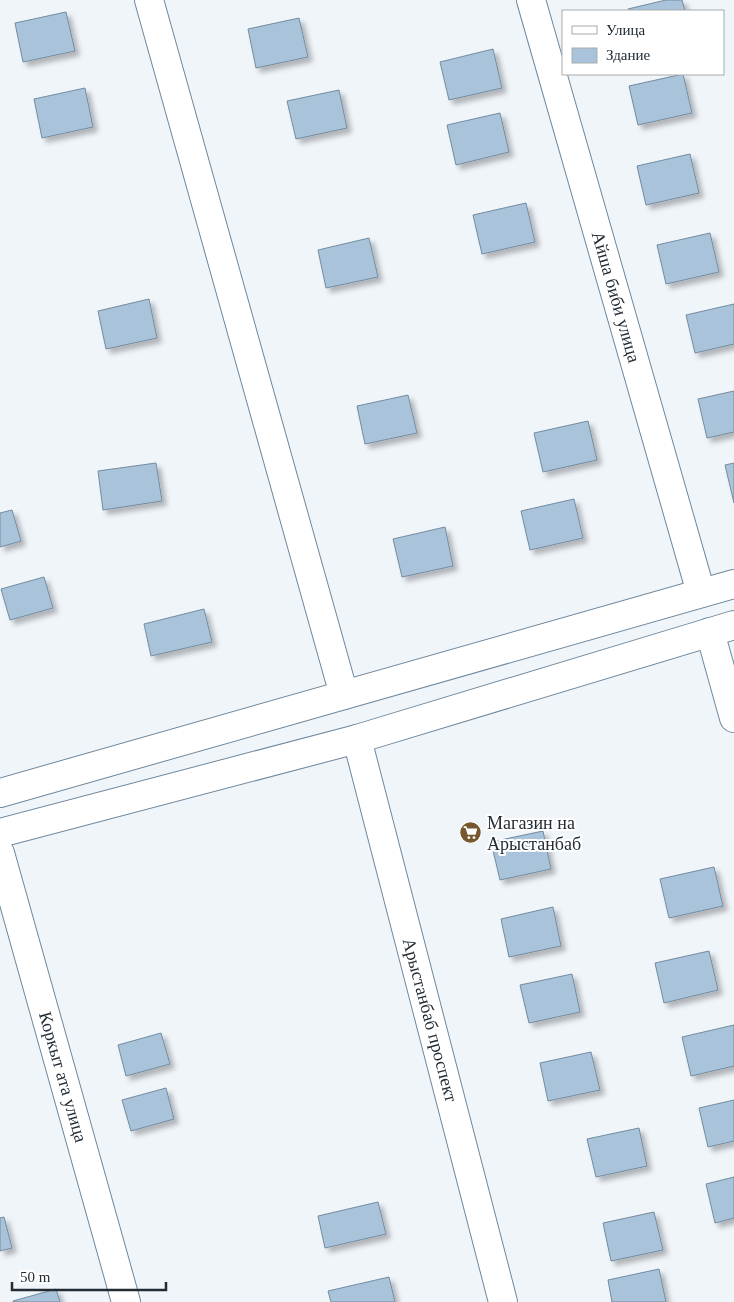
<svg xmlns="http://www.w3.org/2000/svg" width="734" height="1302" viewBox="0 0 734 1302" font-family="Georgia,serif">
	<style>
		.building { fill: #a9c3da; stroke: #728ba0; filter: url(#shadow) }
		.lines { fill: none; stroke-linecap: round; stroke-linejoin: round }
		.minor-casing { stroke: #6f889d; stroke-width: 30 }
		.minor { stroke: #fff; stroke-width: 28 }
		.labels { text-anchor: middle; stroke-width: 4; stroke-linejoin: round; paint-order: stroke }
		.street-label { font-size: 18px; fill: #222c35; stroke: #fff }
		.poi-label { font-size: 18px; fill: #222c35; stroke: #fff; text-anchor: start }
	</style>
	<defs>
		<filter id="shadow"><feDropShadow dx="4.5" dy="4.5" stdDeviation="2.5" flood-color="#0004"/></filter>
	</defs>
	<rect width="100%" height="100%" fill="#f0f5fa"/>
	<g class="building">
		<polygon points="666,0 682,0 685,11 629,11 628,9"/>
		<polygon points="66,12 75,51 23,62 15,23"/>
		<polygon points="299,18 308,57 256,68 248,29"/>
		<polygon points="493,49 502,88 449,100 440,62"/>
		<polygon points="683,74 692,113 638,125 629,86"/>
		<polygon points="85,88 93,127 42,138 34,99"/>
		<polygon points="339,90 347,128 296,139 287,101"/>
		<polygon points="500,113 509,152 456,165 447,125"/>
		<polygon points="690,154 699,193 646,205 637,166"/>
		<polygon points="526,203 535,242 482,254 473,215"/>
		<polygon points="710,233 719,272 666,284 657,245"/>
		<polygon points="369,238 378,277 326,288 318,250"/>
		<polygon points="149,299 157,338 106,349 98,311"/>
		<polygon points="734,304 734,344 695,353 686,315"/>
		<polygon points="734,391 734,432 707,438 698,399"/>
		<polygon points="408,395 417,433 365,444 357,406"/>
		<polygon points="588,421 597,460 543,472 534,433"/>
		<polygon points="156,463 162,501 103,510 98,471"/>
		<polygon points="734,463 734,503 725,465"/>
		<polygon points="574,499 583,538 530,550 521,511"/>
		<polygon points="12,510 21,541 0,547 0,513"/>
		<polygon points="445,527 453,566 402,577 393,539"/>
		<polygon points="44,577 53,608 10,620 1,589"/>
		<polygon points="204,609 212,642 151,656 144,624"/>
		<polygon points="543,831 551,869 500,880 491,842"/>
		<polygon points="714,867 723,906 669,918 660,879"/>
		<polygon points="553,907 561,946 509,957 501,919"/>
		<polygon points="709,951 718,990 664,1003 655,963"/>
		<polygon points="572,974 580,1012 529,1023 520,985"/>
		<polygon points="734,1025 734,1066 691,1076 682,1037"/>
		<polygon points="161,1033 170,1064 126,1076 118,1045"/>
		<polygon points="591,1052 600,1090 548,1101 540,1063"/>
		<polygon points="166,1088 174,1119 131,1131 122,1100"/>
		<polygon points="734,1100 734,1141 708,1147 699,1108"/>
		<polygon points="639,1128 647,1166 596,1177 587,1139"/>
		<polygon points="734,1177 734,1218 715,1223 706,1184"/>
		<polygon points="378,1202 386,1234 325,1248 318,1216"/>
		<polygon points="654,1212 663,1250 611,1261 603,1223"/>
		<polygon points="4,1217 12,1248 0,1251 0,1218"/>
		<polygon points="659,1269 666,1302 612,1302 608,1280"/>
		<polygon points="389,1277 395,1302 331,1302 328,1291"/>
		<polygon points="56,1289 60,1302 13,1302 13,1301"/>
	</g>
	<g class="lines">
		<defs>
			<g id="minor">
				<polyline points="149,0 344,695"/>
				<polyline points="531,0 701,593"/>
				<polyline points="710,632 734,718"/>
				<polyline points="357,739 503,1302"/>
				<polyline points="0,793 734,584"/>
				<polyline points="0,833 357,739 734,625"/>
				<polyline points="0,853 126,1302"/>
			</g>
		</defs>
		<use href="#minor" class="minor-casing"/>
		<use href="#minor" class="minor"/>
	</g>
	<defs>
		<symbol id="supermarket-disc" viewBox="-11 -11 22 22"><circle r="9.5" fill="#77572d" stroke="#fff"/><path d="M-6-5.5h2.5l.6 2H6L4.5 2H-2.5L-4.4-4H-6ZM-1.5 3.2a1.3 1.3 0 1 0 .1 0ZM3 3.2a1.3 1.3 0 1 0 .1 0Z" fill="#fff"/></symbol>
	</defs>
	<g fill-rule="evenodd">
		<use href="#supermarket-disc" x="458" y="820" width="25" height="25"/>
	</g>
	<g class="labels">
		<g class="street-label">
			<text transform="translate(616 297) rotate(74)" y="6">Айша биби улица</text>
			<text transform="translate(430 1020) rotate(75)" y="6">Арыстанбаб проспект</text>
			<text transform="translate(63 1077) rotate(74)" y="6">Коркыт ата улица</text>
		</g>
		<g class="poi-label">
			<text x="487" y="829">Магазин на<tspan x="487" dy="21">Арыстанбаб</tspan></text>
		</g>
	</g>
	<rect x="562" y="10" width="162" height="65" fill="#ffffff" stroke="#a7abae"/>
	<rect x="572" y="26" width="25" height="8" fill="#ffffff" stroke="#a7abae"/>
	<text x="606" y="35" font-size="15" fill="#222c35">Улица</text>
	<rect x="572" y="48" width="25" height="15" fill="#a9c3da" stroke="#a7abae"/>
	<text x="606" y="60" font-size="15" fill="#222c35">Здание</text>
	<path d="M12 1282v8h154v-8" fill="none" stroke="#222c35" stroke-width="2.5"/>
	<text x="20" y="1282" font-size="15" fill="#222c35" stroke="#ffffff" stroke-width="4" paint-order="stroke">50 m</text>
</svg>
